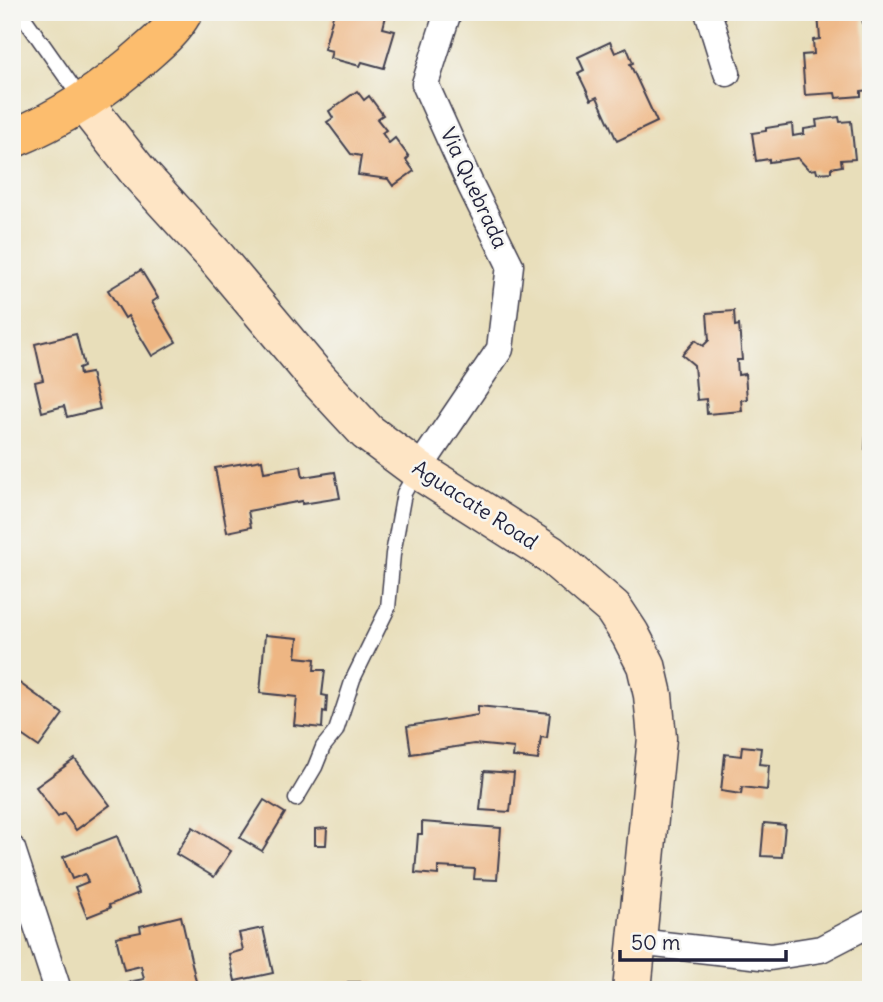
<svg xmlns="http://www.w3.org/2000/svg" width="883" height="1002" viewBox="0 0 883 1002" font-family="Delius,sans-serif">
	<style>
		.building { fill: #eeb683 }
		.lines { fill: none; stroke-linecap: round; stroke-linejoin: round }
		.lane-casing { stroke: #403e4e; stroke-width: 17 }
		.street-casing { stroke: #403e4e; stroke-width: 29 }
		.secondary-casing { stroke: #403e4e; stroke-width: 41 }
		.primary-casing { stroke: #403e4e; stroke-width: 41 }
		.lane { stroke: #fff; stroke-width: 14 }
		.street { stroke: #fff; stroke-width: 26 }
		.secondary { stroke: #fee5c5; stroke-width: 38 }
		.primary { stroke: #fcbd6e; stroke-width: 38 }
		.labels { text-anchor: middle; stroke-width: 5; stroke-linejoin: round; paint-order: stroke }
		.street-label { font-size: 21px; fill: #22223b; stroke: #f6f6f2 }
	</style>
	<rect width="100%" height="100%" fill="#f6f6f2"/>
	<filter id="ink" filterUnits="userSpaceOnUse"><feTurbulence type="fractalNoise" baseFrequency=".0143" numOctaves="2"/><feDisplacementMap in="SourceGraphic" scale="14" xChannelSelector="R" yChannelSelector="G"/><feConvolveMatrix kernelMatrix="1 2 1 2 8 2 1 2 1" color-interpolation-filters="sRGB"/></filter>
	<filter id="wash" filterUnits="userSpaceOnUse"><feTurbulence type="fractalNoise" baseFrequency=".00686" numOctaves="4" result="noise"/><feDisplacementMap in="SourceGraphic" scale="28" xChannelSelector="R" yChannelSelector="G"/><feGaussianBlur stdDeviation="1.57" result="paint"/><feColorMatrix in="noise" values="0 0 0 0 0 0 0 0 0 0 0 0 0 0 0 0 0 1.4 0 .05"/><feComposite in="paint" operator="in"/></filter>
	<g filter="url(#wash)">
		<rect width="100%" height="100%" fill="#e8deba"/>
		<g id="blocks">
			<g class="building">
				<polygon points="334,12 376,12 386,16 383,28 395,31 384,68 362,62 360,66 330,58 332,51 324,49"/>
				<polygon points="862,12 868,90 861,91 861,96 836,98 835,93 805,95 802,55 814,54 813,40 820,39 818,15"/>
				<polygon points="610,42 615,53 627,48 633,63 630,64 657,122 617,141 597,97 591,100 578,73 584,70 578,57"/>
				<polygon points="357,91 364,100 369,96 383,115 377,119 386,130 382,133 389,143 395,138 409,157 406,160 414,171 393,186 388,179 358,175 361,156 351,154 327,122 333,118 329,111"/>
				<polygon points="839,117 840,122 851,121 855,159 841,160 842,166 831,168 831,172 817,173 816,169 809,170 798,158 769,162 769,159 756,161 752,133 766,131 766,128 792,124 793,136 804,134 804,129 817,127 816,120"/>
				<polygon points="141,270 158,298 152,302 176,342 152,356 128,316 125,318 108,290"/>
				<polygon points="734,311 735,326 739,325 742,360 737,360 738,375 745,374 747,399 741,400 742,411 707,414 706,399 697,400 694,365 682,355 695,340 703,346 709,340 707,313"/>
				<polygon points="76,334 84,366 79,368 80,375 91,373 100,409 67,417 64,406 42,412 35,382 43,380 35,344"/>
				<polygon points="869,398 871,398 871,450 865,449"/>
				<polygon points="262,460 264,472 301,466 303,477 335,472 340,498 302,504 302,501 248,511 251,527 227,532 215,468"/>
				<polygon points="265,635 298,638 296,657 315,659 314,670 325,670 322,695 327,696 326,712 323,711 322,728 294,725 297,697 260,693"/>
				<polygon points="18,682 63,714 39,747 20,734 12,744 12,690"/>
				<polygon points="478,706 550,713 547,738 541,737 538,760 513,757 514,748 474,744 411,754 407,726 478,715"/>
				<polygon points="742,746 761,748 759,764 769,765 767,790 742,787 741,794 721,791 725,754 741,756"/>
				<polygon points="75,759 110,805 76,830 64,813 58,817 36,787"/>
				<polygon points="484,771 514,773 510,812 480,810"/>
				<polygon points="264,800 285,813 262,851 240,838"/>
				<polygon points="422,822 501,828 497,880 474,879 475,869 438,867 438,875 415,873 418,834 422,834"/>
				<polygon points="764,823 785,825 782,857 761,856"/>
				<polygon points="193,827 231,851 214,877 176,854"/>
				<polygon points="327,828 326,845 315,845 315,829"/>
				<polygon points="117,836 139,893 109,905 110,908 87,917 75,887 88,882 85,874 72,879 63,857"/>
				<polygon points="181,916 198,990 130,990 128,982 144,979 141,966 124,970 116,937 141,932 140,926"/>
				<polygon points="263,928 273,973 235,981 229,954 243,950 239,933"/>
				<rect x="348" y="982" width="26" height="8"/>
			</g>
		</g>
	</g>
	<g filter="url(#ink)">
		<use href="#blocks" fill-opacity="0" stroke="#403e4e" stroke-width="2"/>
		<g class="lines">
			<defs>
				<g id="lane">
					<polyline points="20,12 82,100"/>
					<polyline points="296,799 315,767 323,747 336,731 353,679 388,608 393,554 404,493 417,471"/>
				</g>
				<g id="street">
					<polyline points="708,12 727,73"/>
					<polyline points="418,470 500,349 510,265 471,186 425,84 448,12"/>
					<polyline points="12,849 58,990"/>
					<polyline points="637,942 770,957 821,949 871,923"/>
				</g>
				<polyline id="secondary" points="83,102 140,174 215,256 318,379 367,432 418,470 550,554 613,608 630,634 646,665 653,695 657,738 632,990"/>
				<path id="primary" d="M 12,139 C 61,119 108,87 147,52 C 162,39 173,29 183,12"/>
			</defs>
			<use href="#lane" class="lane-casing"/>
			<use href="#street" class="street-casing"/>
			<use href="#secondary" class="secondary-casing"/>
			<use href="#primary" class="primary-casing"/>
			<use href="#lane" class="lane"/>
			<use href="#street" class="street"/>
			<use href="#secondary" class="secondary"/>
			<use href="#primary" class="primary"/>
		</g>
	</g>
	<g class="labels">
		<g class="street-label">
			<text transform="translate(474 188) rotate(65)" y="7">Via Quebrada</text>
			<text transform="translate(475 505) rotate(33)" y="7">Aguacate Road</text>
		</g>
	</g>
	<rect width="883" height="1002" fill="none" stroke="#f6f6f2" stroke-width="42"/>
	<path d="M620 950v10h166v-10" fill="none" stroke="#22223b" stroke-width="3.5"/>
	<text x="631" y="950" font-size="21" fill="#22223b" stroke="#f6f6f2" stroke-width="5" paint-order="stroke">50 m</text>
</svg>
